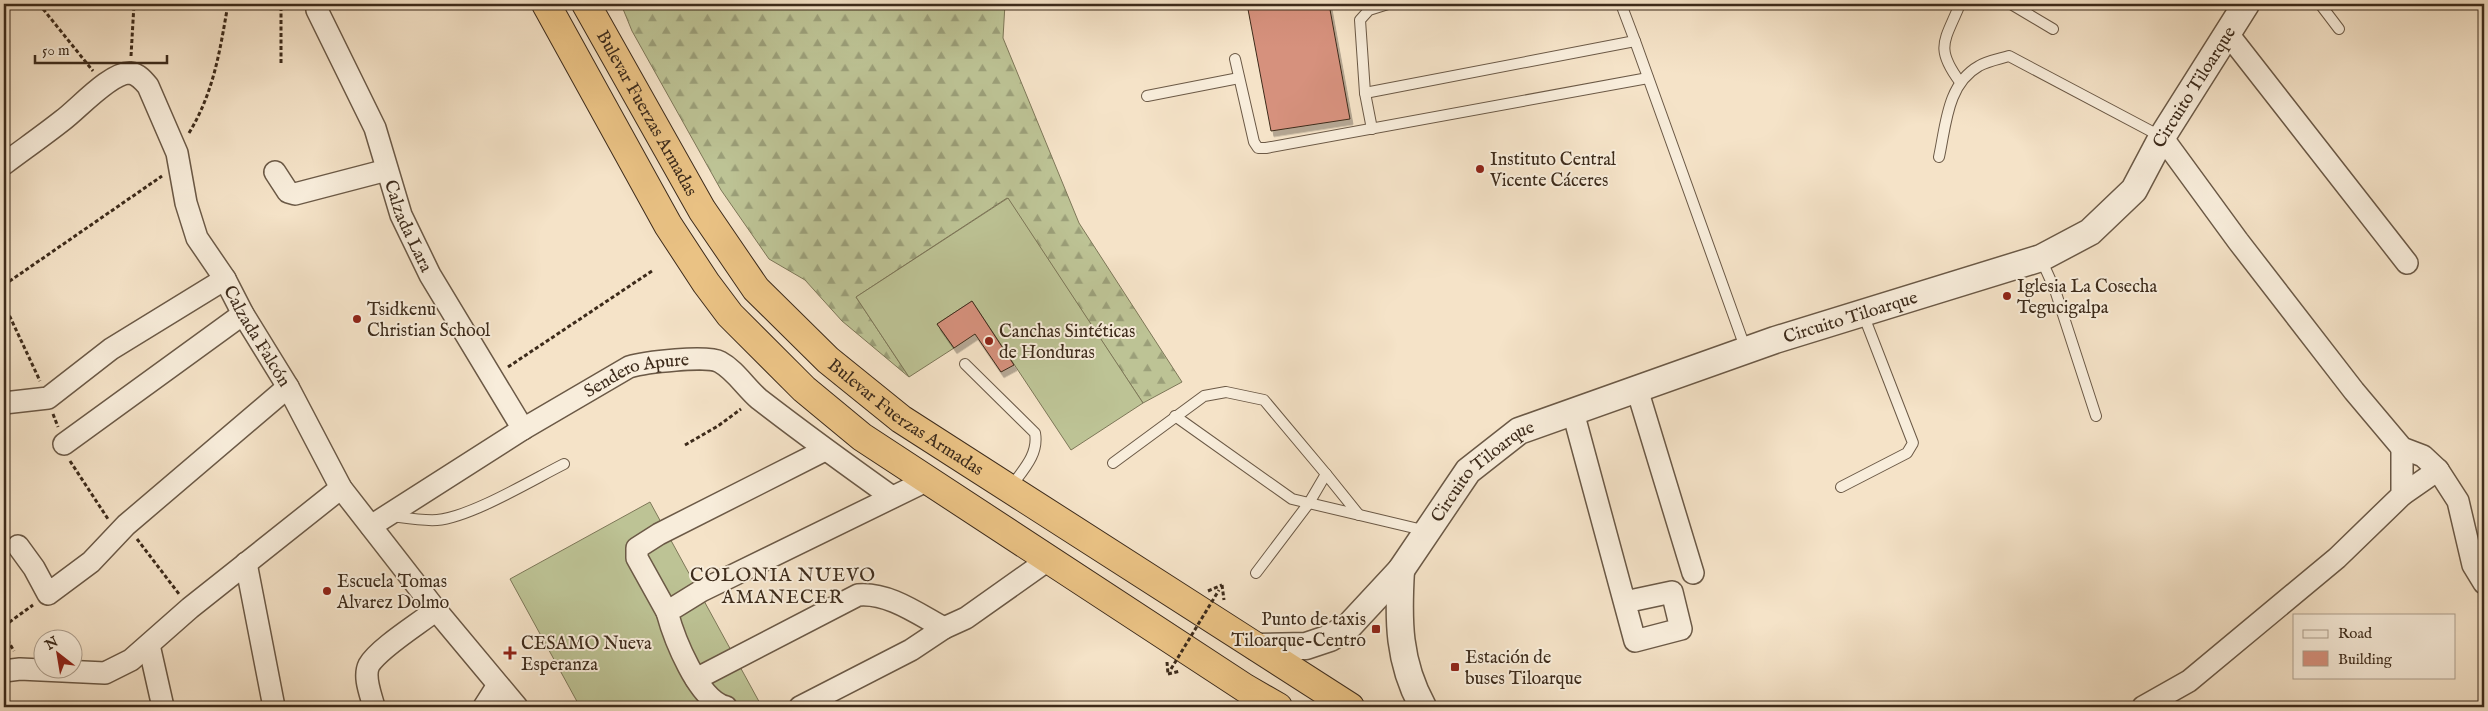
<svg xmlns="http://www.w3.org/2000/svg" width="2488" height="711" viewBox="0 0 2488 711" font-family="'IM FELL English',serif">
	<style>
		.forest { fill: url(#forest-firs); stroke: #7d7758 }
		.pitch { fill: #bdc395; stroke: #7d7758 }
		.building { fill: #d6917d; stroke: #3d2b1b; filter: url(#shadow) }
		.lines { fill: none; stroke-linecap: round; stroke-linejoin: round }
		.service-casing { stroke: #6b5946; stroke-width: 12 }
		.minor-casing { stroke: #6b5946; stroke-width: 24 }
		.tertiary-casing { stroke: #6b5946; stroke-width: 29 }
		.trunk-casing { stroke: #3d2b1b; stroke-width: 30 }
		.path { stroke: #3d2b1b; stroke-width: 3; stroke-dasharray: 4 2.5; stroke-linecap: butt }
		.service { stroke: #f8eddb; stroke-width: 10 }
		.minor { stroke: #f8eddb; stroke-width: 21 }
		.tertiary { stroke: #f8eddb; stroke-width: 26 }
		.trunk { stroke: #eac284; stroke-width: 28 }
		.path-bridge { stroke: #3d2b1b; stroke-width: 3; stroke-dasharray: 4 2.5; stroke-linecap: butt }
		.poi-dot { fill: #8f2418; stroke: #f8eddb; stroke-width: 2 }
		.labels { text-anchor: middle; stroke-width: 4; stroke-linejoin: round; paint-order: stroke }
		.street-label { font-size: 18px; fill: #3d2b1b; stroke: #f8eddb }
		.poi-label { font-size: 18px; fill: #3d2b1b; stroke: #f8eddb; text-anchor: start }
		.neighbourhood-label { font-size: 19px; letter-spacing: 1px; fill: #3d2b1b; stroke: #f8eddb }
	</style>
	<defs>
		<pattern id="forest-firs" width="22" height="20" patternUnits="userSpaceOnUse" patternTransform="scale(1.25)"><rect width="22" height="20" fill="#bdc395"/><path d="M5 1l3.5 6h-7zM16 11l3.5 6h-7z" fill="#9b9f79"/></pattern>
		<filter id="shadow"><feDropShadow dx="3" dy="5.5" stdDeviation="0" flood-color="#0004"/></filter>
	</defs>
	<rect width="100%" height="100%" fill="#f5e3c8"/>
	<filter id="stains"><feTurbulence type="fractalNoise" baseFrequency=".004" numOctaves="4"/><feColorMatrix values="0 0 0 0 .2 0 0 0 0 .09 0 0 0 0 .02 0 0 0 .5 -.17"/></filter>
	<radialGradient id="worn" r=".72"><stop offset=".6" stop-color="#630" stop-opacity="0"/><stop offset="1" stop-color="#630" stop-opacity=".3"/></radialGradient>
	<polygon class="forest" points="621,4 1005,4 1003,38 1079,223 1182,382 1143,403 1007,198 856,297 909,377 842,321 805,280 769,259 721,190 632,31"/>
	<g class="pitch">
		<polygon points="1008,198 1143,403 1071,450 972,301 937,324 954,348 909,377 856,297"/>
		<polygon points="650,502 762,707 580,707 510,579"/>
	</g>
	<g class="building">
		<polygon points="1247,4 1329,4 1350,119 1271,131"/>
		<polygon points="972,301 1014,365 1001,372 975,334 954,348 937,324"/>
	</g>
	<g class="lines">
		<defs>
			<g id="service">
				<path d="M 1960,4 C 1945,41 1934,47 1960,82"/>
				<polyline points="2011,4 2053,29"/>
				<polyline points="2320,4 2339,29"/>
				<polyline points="1635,41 1746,350"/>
				<polyline points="1235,59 1254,142 1258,148 1266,148 1648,78"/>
				<polyline points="1365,93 1635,41 1621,4"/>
				<polyline points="1147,96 1239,78"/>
				<polyline points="1372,129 1365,93 1360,20 1369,10 1388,4"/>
				<path d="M 1939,157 C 1946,125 1947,84 1979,66 C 1987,61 1999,59 2009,56 L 2162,137"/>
				<polyline points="2041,259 2055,290 2096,416"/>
				<path d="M 965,364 L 1035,433 C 1039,455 1022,471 1010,488"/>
				<polyline points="1175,416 1292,499 1427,531"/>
				<polyline points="1113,463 1204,396 1226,392 1264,400 1326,474 1309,503 1256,573"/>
				<polyline points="1326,474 1359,515"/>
				<polyline points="1841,487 1907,453 1913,443 1863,314"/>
				<path d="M 391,516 C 406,518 422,521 437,520 C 471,517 532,480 564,464"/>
			</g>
			<g id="minor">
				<path id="s1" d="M 317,10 L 375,128 L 401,215 L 430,275 L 523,429"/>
				<polyline points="2228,34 2407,263"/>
				<polyline points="2162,137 2238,241 2354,391 2402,448 2423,456 2438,470 2402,495"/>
				<path id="s2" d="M 4,164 C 24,149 44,135 63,120 C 78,109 111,72 130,73 C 138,74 143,80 148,86 L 177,153 L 186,203 L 197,238 L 225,279 L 243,314 L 288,387 L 341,488 L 436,610 L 517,707"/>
				<polyline points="275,172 288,192 295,194 387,170"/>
				<polyline points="1637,389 1693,573"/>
				<polyline points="4,403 48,398 111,349 225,279"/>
				<polyline points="1573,412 1635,641 1681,629 1672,592 1625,602"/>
				<polyline points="64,444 243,314"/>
				<polyline points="2438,470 2458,501 2473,565 2484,583"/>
				<path id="s3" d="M 371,526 L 523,429 L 629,367 C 645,362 707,355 720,362 C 735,370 746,388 759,399 C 803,433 847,465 892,497"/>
				<polyline points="18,546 34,568 48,594 91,562 126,525 288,387"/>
				<polyline points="246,563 274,707"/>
				<polyline points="667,612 637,558 637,548 659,534 825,450"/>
				<polyline points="149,645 163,707"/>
				<polyline points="4,671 20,669 105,673 131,660 190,608 341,488"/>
				<path d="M 696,679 L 858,595 C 888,592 918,614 944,628 L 966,618 L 1048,560"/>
				<path d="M 374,707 C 371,695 363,677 369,665 C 379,648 420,623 436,610"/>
				<polyline points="484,707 498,685"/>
				<path d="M 726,707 C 698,700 674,638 667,612 L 701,591 L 928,480"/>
				<polyline points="800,707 911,650 944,628"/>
				<polyline points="2143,707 2189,681 2337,558 2402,495 2402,448"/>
			</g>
			<g id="tertiary">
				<path d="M 1401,570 C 1398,620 1398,662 1423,707"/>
				<path id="s4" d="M 1256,647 L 1306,646 L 1330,638 L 1349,626 L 1401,570 L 1468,471 L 1519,431 L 1775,340 L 2041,258 L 2090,232 L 2134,190 L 2162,137 L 2246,4"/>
			</g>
			<g id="trunk">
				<polyline points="546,4 668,225 706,283 730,315 804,389 862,437 1245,688 1278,707"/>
				<path id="s5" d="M 586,4 L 702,210 L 756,289 L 828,360 L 901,419 L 1350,707"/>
			</g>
		</defs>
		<use href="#service" class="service-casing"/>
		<use href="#minor" class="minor-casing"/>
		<use href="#tertiary" class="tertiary-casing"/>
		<use href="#trunk" class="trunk-casing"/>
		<g class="path">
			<polyline points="39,4 93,71"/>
			<polyline points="4,9 11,4"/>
			<polyline points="131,56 134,4"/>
			<polyline points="281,63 281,4"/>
			<path d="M 189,133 C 214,92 220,50 228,4"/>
			<polyline points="4,285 162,176"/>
			<polyline points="4,304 40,381"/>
			<polyline points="508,367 652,271"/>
			<polyline points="53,414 58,427"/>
			<polyline points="685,445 718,426 741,409"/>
			<polyline points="70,461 108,519"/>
			<polyline points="137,539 179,594"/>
			<polyline points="1222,585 1224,600"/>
			<polyline points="1208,591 1222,585"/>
			<polyline points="4,626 33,605"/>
			<polyline points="4,634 14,651"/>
			<polyline points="1167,662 1168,674"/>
			<polyline points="1168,674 1180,671"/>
		</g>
		<use href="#service" class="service"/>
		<use href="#minor" class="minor"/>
		<use href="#tertiary" class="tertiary"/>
		<use href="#trunk" class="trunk"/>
		<polyline class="path-bridge" points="1171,669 1219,590"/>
	</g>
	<g class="poi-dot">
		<circle cx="1480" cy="169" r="5"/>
		<circle cx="2007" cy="296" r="5"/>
		<circle cx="357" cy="319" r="5"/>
		<circle cx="989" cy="341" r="5"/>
		<circle cx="327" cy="591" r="5"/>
		<rect x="1371" y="624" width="10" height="10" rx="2.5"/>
		<path d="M507.5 645.5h5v5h5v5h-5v5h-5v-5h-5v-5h5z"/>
		<rect x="1450" y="662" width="10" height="10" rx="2.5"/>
	</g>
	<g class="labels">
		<g class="street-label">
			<text dy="6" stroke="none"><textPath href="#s4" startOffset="1144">Circuito Tiloarque</textPath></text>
			<text dy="6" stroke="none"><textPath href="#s5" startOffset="125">Bulevar Fuerzas Armadas</textPath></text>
			<text dy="6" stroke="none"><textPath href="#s1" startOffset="235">Calzada Lara</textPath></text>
			<text dy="6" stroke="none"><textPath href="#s4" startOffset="709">Circuito Tiloarque</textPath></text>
			<text dy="6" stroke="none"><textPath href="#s2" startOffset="455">Calzada Falcón</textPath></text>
			<text dy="6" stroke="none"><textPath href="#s3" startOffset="308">Sendero Apure</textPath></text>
			<text dy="6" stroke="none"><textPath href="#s5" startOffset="530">Bulevar Fuerzas Armadas</textPath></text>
			<text dy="6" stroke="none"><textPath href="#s4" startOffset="304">Circuito Tiloarque</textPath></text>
		</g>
		<g class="poi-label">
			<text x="1490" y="165">Instituto Central<tspan x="1490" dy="21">Vicente Cáceres</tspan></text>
			<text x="2017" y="292">Iglesia La Cosecha<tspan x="2017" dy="21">Tegucigalpa</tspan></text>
			<text x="367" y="315">Tsidkenu<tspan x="367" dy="21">Christian School</tspan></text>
			<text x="999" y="337">Canchas Sintéticas<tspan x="999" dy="21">de Honduras</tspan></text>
			<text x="337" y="587">Escuela Tomas<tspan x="337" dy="21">Alvarez Dolmo</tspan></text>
			<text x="1366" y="625" text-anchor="end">Punto de taxis<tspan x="1366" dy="21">Tiloarque-Centro</tspan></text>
			<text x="521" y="649">CESAMO Nueva<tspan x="521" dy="21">Esperanza</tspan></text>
			<text x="1465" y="663">Estación de<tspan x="1465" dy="21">buses Tiloarque</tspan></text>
		</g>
		<g class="neighbourhood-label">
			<text x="783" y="581">COLONIA NUEVO<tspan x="783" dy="22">AMANECER</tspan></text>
		</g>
	</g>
	<rect width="2488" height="711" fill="none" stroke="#f5e3c8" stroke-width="20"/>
	<rect x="5" y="5" width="2478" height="701" fill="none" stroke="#3d2b1b" stroke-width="2.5"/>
	<rect x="10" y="10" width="2468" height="691" fill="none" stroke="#3d2b1b"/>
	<rect x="2293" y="614" width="162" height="65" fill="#f8eddb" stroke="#ad9f8e"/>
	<rect x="2303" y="630" width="25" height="8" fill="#f8eddb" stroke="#ad9f8e"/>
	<text x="2338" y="638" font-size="15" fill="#3d2b1b">Road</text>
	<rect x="2303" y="651" width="25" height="15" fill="#d6917d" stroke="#ad9f8e"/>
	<text x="2338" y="664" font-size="15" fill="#3d2b1b">Building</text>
	<g transform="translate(58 654) rotate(329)"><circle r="24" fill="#f8eddb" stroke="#ad9f8e"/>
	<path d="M0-4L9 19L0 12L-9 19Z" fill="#8f2418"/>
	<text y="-8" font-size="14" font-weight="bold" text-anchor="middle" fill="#3d2b1b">N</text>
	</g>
	<path d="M35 55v8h132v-8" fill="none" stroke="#3d2b1b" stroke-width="2.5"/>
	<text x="42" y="55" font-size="15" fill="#3d2b1b" stroke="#f8eddb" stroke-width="4" paint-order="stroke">50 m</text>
	<rect width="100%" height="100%" filter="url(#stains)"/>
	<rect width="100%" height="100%" fill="url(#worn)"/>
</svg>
